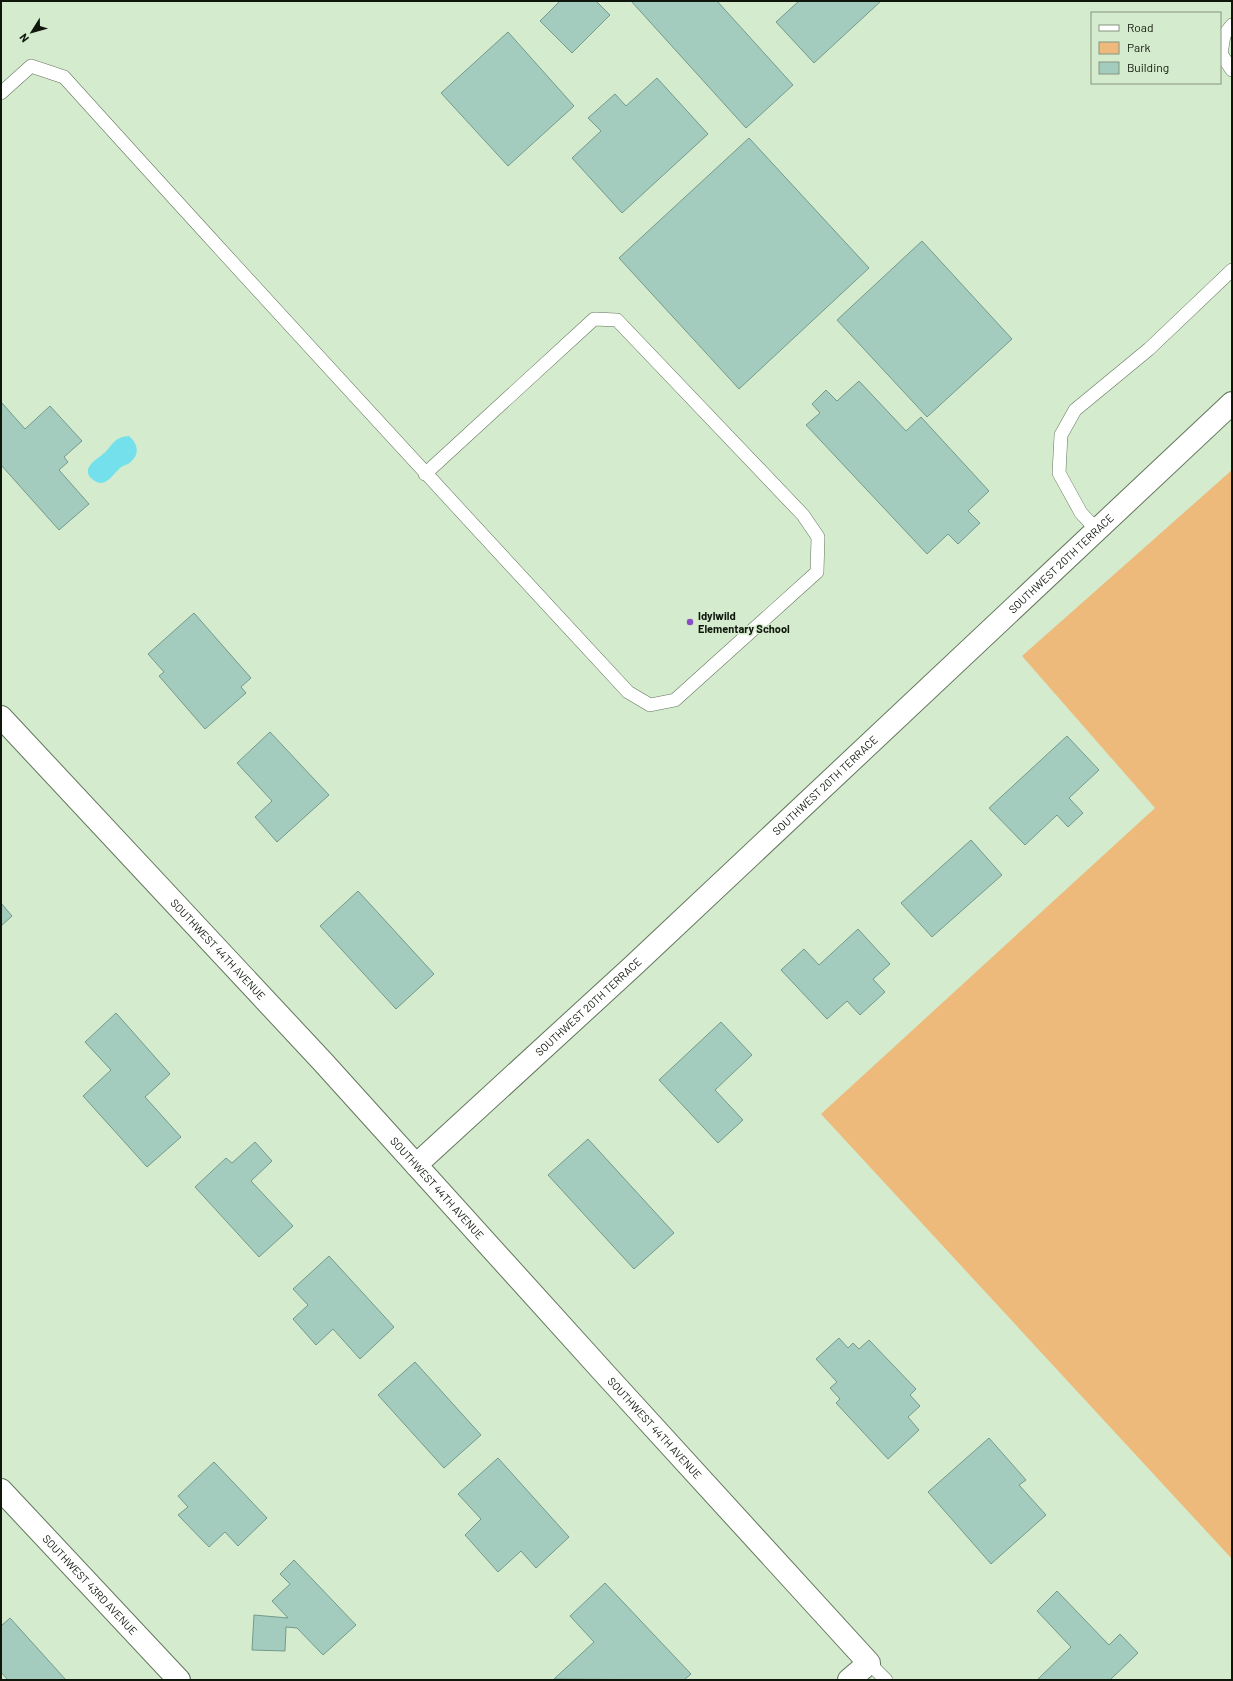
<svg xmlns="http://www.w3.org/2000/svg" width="1233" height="1681" viewBox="0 0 1233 1681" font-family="Barlow,sans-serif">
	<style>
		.green { fill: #edba7c }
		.water { fill: #73e0eb }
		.building { fill: #a4ccbe; stroke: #739a8c }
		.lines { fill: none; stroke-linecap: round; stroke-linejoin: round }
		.service-casing { stroke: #62765c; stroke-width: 14 }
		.minor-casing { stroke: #62765c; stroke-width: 24 }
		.service { stroke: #fff; stroke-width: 13 }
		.minor { stroke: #fff; stroke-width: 22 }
		.poi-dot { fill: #884cc3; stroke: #d5ebcd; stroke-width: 1.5 }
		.labels { text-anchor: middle; stroke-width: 3; stroke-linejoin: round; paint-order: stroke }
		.street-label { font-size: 11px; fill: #0f170c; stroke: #d5ebcd }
		.poi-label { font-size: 11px; font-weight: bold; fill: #0f170c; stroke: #d5ebcd; text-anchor: start }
	</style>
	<rect width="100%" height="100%" fill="#d5ebcd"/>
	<polygon class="green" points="1232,470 1232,1559 821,1114 1155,808 1022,656"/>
	<path class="water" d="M 129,436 C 139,445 140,456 128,464 C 125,465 122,466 120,468 C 112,475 105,490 92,479 C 81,469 95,460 102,455 C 113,446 113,437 129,436 Z"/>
	<g class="building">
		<polygon points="560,1 596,1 610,15 572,53 540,21"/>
		<polygon points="631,1 717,1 793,85 746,128"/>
		<polygon points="799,1 881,1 814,63 776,22"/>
		<polygon points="508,32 574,106 508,166 441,93"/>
		<polygon points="657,78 708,134 622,213 572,158 601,131 588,118 615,94 626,106"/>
		<polygon points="749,138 869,268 739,389 619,258"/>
		<polygon points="922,241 1012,339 927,417 837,320"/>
		<polygon points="859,381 906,431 921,417 989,491 968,511 980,523 958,544 948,534 927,554 806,425 820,413 812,404 826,390 837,401"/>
		<polygon points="2,403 25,429 50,406 82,441 64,457 68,462 59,470 89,504 59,530 1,465 1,404"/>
		<polygon points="194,613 251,678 241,687 246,693 205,729 159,676 164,672 148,654"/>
		<polygon points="270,732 329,795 277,842 255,817 272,801 237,763"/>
		<polygon points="1067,736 1099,770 1069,798 1083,813 1068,827 1057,815 1025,845 989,808"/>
		<polygon points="971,840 1002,875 932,937 901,903"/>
		<polygon points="358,891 434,974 396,1009 320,926"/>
		<polygon points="1,903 12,916 1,926"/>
		<polygon points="858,929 890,964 873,979 885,992 860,1015 847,1001 827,1019 781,970 804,949 819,965"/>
		<polygon points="116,1013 170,1074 145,1097 181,1137 147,1167 83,1096 111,1070 85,1042"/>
		<polygon points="721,1022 752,1055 715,1090 743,1120 718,1143 659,1080"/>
		<polygon points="588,1139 674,1233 634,1269 548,1175"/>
		<polygon points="255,1142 272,1161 251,1181 293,1226 259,1257 195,1187 226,1158 232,1163"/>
		<polygon points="329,1256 394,1327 360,1359 333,1329 316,1345 293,1319 308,1305 293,1289"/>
		<polygon points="839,1338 848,1348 853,1343 859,1349 869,1340 916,1389 910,1395 920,1406 908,1417 919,1430 888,1459 836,1403 840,1399 830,1388 837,1382 816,1359"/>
		<polygon points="415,1362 481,1435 444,1468 378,1395"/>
		<polygon points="989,1438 1026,1480 1019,1485 1046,1515 991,1564 928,1492"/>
		<polygon points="498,1458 569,1537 536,1568 521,1551 498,1572 465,1535 481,1519 458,1494"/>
		<polygon points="214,1462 267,1518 238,1546 225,1532 209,1547 178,1515 188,1507 178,1496"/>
		<polygon points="294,1560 356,1625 323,1655 297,1628 286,1627 285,1651 252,1650 254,1615 288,1618 272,1601 290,1584 280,1574"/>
		<polygon points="605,1583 691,1674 684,1680 554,1679 594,1642 570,1616"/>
		<polygon points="1057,1591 1109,1645 1120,1634 1138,1653 1110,1680 1037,1680 1071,1647 1037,1611"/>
		<polygon points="10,1618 66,1680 8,1680 1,1672 1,1626"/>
	</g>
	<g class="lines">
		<defs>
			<g id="service">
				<polyline points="1232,25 1224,35 1221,54 1232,70"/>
				<path d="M 1,93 L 31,66 L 64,77 C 250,283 439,488 628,692 L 650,705 L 675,700 L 817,572 L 818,537 L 803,515 L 617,320 L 594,319 L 425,474"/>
				<polyline points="1097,530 1081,513 1059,473 1061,435 1075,410 1149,349 1232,270"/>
				<polyline points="869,1663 886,1680"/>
			</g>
			<g id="minor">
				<path id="s1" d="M 1,717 L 323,1062 L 606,1375 L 869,1663 L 849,1680"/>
				<path id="s2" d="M 416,1165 L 633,966 L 1232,403"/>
				<path id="s3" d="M 1,1490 L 179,1680"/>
			</g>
		</defs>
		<use href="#service" class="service-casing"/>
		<use href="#minor" class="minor-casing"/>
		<use href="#service" class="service"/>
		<use href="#minor" class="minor"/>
	</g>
	<circle class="poi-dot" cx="690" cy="622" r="4"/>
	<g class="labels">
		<g class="street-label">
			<text dy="4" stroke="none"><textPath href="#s2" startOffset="882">SOUTHWEST 20TH TERRACE</textPath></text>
			<text dy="4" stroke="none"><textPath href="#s2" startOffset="558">SOUTHWEST 20TH TERRACE</textPath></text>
			<text dy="4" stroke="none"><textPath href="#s1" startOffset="318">SOUTHWEST 44TH AVENUE</textPath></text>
			<text dy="4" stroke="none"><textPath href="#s2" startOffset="234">SOUTHWEST 20TH TERRACE</textPath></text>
			<text dy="4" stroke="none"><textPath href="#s1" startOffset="642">SOUTHWEST 44TH AVENUE</textPath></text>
			<text dy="4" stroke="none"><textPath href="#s1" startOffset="966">SOUTHWEST 44TH AVENUE</textPath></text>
			<text dy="4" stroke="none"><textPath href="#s3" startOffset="130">SOUTHWEST 43RD AVENUE</textPath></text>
		</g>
		<g class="poi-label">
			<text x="698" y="620">Idylwild<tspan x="698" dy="13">Elementary School</tspan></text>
		</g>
	</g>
	<rect width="1233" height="1681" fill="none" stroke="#0f170c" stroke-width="4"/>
	<rect x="1091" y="12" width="130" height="72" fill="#d5ebcd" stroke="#869680"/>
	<rect x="1099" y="25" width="20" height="6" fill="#ffffff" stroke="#869680"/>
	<text x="1127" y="32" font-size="12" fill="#0f170c">Road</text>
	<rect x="1099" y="42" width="20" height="12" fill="#edba7c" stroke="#869680"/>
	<text x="1127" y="52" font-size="12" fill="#0f170c">Park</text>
	<rect x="1099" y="62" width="20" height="12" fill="#a4ccbe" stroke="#869680"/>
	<text x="1127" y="72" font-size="12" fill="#0f170c">Building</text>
	<g transform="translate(32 32) rotate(233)" stroke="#d5ebcd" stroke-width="3" paint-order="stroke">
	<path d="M0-3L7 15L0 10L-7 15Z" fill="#0f170c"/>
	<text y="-6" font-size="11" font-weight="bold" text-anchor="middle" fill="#0f170c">N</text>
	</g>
</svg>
